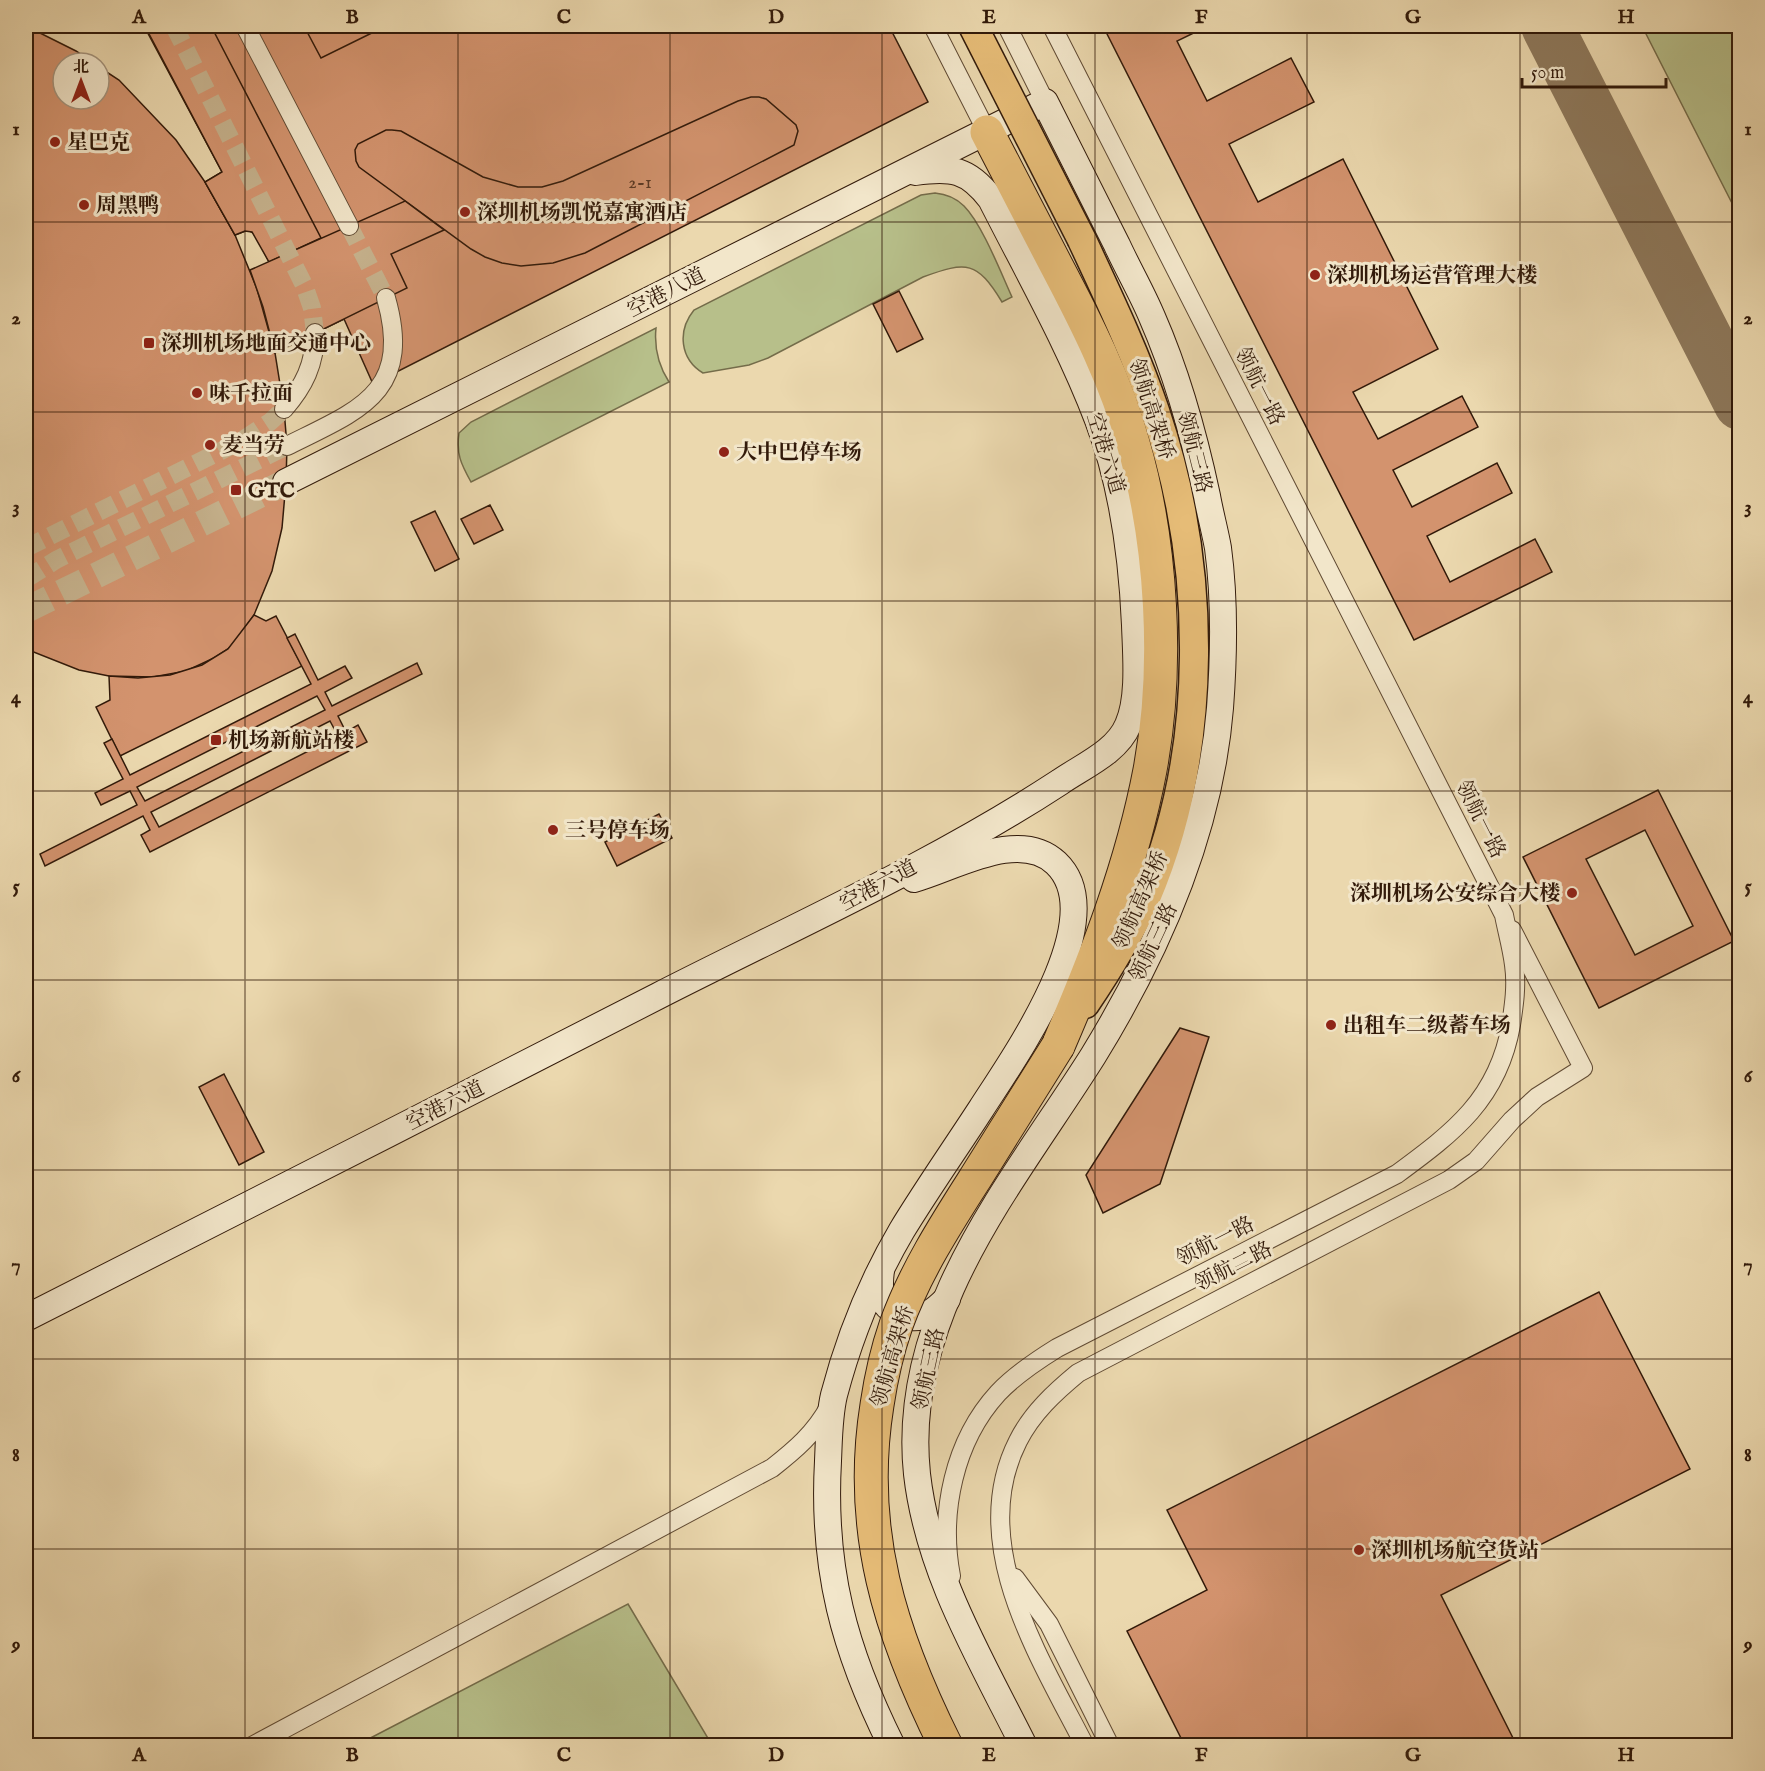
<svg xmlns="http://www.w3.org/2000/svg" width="1765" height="1771" viewBox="0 0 1765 1771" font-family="'IM FELL English','Noto Serif SC',serif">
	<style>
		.green { fill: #b7bf8a; stroke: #746c4a; stroke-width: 1.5 }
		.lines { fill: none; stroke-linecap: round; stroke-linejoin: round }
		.taxiway { stroke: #8e795c; stroke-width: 52 }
		.building { fill: #d3936e; stroke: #321a0a; stroke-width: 1.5; fill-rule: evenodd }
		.street-tunnel { stroke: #c6b28d; stroke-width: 18; stroke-dasharray: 18 9; stroke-linecap: butt }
		.secondary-tunnel { stroke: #c6b28d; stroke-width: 26; stroke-dasharray: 26 13; stroke-linecap: butt }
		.street-casing { stroke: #604a33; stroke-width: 20 }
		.secondary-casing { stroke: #321a0a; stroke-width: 28 }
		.primary-casing { stroke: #321a0a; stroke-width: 31 }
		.highway-casing { stroke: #321a0a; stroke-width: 35 }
		.street { stroke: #f2e6ca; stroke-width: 18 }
		.secondary { stroke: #f2e6ca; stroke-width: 26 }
		.primary { stroke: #e6bc77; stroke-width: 28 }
		.highway { stroke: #e6bc77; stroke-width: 33 }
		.primary-bridge-casing { stroke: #321a0a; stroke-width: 31; stroke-linecap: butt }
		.highway-bridge-casing { stroke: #321a0a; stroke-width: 35; stroke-linecap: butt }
		.primary-bridge { stroke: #e6bc77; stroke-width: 28 }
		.highway-bridge { stroke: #e6bc77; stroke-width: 33 }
		.grid { fill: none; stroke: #321a0a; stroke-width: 1.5; stroke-opacity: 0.55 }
		.poi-dot { fill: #8f2418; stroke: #f2e6ca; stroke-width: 2 }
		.labels { text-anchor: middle; stroke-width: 6; stroke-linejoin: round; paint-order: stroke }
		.number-label { font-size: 18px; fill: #5a3823 }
		.poi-label { font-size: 21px; font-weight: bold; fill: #321a0a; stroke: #f2e6ca; text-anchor: start }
		.street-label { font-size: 21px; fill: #321a0a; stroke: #f2e6ca }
		.neatline { fill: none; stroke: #321a0a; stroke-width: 2 }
		.grid-label { font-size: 20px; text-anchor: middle; font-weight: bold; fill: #321a0a }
	</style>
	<rect width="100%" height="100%" fill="#ebd8ae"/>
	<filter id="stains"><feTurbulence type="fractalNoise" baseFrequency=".00333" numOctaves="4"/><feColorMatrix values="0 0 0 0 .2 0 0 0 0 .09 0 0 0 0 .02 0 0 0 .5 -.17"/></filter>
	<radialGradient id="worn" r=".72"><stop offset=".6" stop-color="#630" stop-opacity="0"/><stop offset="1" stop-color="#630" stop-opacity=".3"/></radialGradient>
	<g class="green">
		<polygon points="1642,26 1739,26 1739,217"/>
		<path d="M 935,193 C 946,194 956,198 964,206 C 982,224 1001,273 1012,297 L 1002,302 C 977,261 967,261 923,277 L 768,358 L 749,365 L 703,373 C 680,359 677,331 694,310 L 921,195 Z"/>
		<path d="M 656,328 C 654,348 658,365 669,382 L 471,482 C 461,464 456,454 459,433 L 471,422 Z"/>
		<polygon points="628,1604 712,1745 357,1745"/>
	</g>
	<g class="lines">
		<polyline class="taxiway" points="1547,26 1740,404"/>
	</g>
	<g class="building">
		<polygon points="26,26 76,51 94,63 63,63 63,99 99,99 99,67 119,80 176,140 205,182 235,235 257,289 275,353 284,409 287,446 286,482 282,528 272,571 254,615 238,638 228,649 214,658 186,671 153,677 109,676 79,670 26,649"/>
		<polygon points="144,26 889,26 928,102 373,384 344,319 307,337 255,234 248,230 235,235 205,182 222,172"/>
		<polygon points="157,26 211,26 321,238 269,262 252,232 245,231 235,235 205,182 222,172 147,30"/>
		<polygon points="304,26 386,26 321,58"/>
		<polygon points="1103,26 1208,26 1177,41 1207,101 1291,58 1314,102 1229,144 1258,202 1343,159 1438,349 1353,392 1378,439 1462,396 1478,427 1393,470 1412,507 1497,463 1512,493 1427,536 1450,582 1535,539 1552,572 1414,640"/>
		<polygon points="751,97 759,97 766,99 796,125 798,131 794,145 585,253 553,263 521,266 502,263 485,257 471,249 359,167 356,161 355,150 358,144 386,130 392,130 401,131 483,177 518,187 542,187 563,181 738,101"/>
		<polygon points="405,201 444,230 391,254 407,288 275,353 263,307 250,270"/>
		<polygon points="899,291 923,339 897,352 873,304"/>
		<polygon points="490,505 503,530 474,544 461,519"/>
		<polygon points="435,511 459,559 435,571 411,522"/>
		<polygon points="254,615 266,621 276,616 302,666 120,756 96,707 110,700 109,676 138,678 170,675 202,665 228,649"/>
		<path d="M 295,634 L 318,680 L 345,666 L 352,678 L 325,692 L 332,706 L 417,663 L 422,674 L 338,716 L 346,732 L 358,725 L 367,742 L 150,852 L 141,835 L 150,830 L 143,816 L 45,866 L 40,854 L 137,805 L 130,791 L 101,805 L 95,793 L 123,779 L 104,743 L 112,739 L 130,775 L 311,684 L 287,638 ZM 317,696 L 325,710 L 145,801 L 137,787 ZM 330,721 L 338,736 L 159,827 L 151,812 Z"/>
		<path d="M 1658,790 L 1734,941 L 1599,1008 L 1523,857 ZM 1645,830 L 1693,926 L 1635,955 L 1586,859 Z"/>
		<polygon points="659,814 672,838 617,866 605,842"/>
		<polygon points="1180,1028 1209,1037 1160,1184 1103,1213 1086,1175"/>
		<polygon points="224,1074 264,1152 239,1165 199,1087"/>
		<polygon points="1599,1292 1690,1469 1441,1595 1517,1746 1185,1746 1127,1631 1207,1590 1167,1510"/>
	</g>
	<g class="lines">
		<g class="street-tunnel">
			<polyline points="174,26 304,285 312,308 315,333"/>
			<polyline points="349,226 386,298"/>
			<polyline points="26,548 241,441 270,422 284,409"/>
			<polyline points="26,579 56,560 287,446"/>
		</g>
		<polyline class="secondary-tunnel" points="26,610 286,482"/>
		<defs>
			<g id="street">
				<polyline points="245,26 349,226"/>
				<polyline points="933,26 987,132"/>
				<polyline points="1007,26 1045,102"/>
				<path d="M 284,409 C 304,386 315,364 315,333"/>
				<path d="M 287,446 C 359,410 413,393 386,298"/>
				<path d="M 951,1576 C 939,1513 954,1441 998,1393 C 1015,1375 1036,1361 1057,1348 L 1397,1174 C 1454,1132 1498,1099 1511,1025 C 1514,1005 1517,985 1514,965 C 1512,948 1507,931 1504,915 L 1052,26"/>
				<polyline points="1015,1578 1049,1624 1110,1746"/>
				<path d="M 252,1746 L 772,1468 C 795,1450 815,1433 829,1407"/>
				<path d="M 1085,1746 C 1039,1656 966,1543 1018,1441 C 1032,1413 1055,1392 1078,1373 L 1449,1180 L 1476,1161 L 1512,1120 L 1537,1097 L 1583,1068 L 1512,930"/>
			</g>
			<g id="secondary">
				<path d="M 286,482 L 1045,102 C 1069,150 1093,198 1117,245 C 1128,269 1142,293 1152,317 C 1177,374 1194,435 1207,496 C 1210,513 1215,531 1218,548 C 1225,600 1224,655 1220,708 C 1210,832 1157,952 1093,1056 C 1013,1183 900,1313 917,1474 C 928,1572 980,1658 1024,1746"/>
				<path d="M 881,1270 C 880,1278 879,1286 881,1294 C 886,1313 911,1323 928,1314 C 935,1311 941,1305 947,1299"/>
				<path d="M 26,1318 C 236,1211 448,1104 658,996 C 793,927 933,865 1060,782 C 1083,766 1117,752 1128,725 C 1140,698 1136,655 1135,625 C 1132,556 1123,486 1098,420 C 1069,344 1028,272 991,199 C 968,169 952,167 915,172"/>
				<path d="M 892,1746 C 844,1650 822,1569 828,1461 C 829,1439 829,1416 834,1395 C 849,1338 872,1281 902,1230 C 927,1189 955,1149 981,1109 C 1013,1059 1114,918 1056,863 C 1019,828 954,868 914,879"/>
			</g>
			<path id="primary" d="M 1082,240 C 1108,296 1135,352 1155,411 C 1207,564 1210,748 1146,898 C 1129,936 1108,970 1085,1004"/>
			<path id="highway" d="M 987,132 C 1010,176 1033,221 1056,265 C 1086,322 1116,381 1133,443 C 1162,543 1169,668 1150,770 C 1132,865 1096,958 1058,1046"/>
		</defs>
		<use href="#street" class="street-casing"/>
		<use href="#secondary" class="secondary-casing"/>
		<use href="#primary" class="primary-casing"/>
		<use href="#highway" class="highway-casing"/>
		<use href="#street" class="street"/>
		<use href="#secondary" class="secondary"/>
		<use href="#primary" class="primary"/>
		<use href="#highway" class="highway"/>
		<defs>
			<polyline id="primary-bridge" points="973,26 1082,240"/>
			<path id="highway-bridge" d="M 946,1746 C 890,1634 857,1530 877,1405 C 881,1378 887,1351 896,1325 C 915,1272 946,1224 976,1177 C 1003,1134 1030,1090 1058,1046"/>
		</defs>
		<use href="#primary-bridge" class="primary-bridge-casing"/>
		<use href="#highway-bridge" class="highway-bridge-casing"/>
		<use href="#primary-bridge" class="primary-bridge"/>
		<use href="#highway-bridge" class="highway-bridge"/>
	</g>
	<path class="grid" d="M 245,26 L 245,1746M 458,26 L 458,1746M 670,26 L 670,1746M 882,26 L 882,1746M 1095,26 L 1095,1746M 1307,26 L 1307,1746M 1520,26 L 1520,1746M 26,222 L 1740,222M 26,412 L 1740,412M 26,601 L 1740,601M 26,791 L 1740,791M 26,980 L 1740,980M 26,1170 L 1740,1170M 26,1359 L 1740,1359M 26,1549 L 1740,1549"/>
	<g class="poi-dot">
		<circle cx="55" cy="142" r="6"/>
		<circle cx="84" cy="205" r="6"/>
		<circle cx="465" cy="212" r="6"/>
		<circle cx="1315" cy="275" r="6"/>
		<rect x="143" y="337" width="12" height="12" rx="3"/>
		<circle cx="197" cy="393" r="6"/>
		<circle cx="210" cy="445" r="6"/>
		<circle cx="724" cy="452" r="6"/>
		<rect x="230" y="484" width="12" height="12" rx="3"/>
		<rect x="210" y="734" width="12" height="12" rx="3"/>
		<circle cx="553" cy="830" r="6"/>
		<circle cx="1572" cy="893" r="6"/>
		<circle cx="1331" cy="1025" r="6"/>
		<circle cx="1359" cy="1550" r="6"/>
	</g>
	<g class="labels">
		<g class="number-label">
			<text x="640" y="188">2-1</text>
		</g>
		<g class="poi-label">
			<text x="67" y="149">星巴克</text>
			<text x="96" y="212">周黑鸭</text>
			<text x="477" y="219">深圳机场凯悦嘉寓酒店</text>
			<text x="1327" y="282">深圳机场运营管理大楼</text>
			<text x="161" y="350">深圳机场地面交通中心</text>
			<text x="209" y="400">味千拉面</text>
			<text x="222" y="452">麦当劳</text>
			<text x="736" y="459">大中巴停车场</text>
			<text x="248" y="497">GTC</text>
			<text x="228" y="747">机场新航站楼</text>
			<text x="565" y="837">三号停车场</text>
			<text x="1560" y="900" text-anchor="end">深圳机场公安综合大楼</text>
			<text x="1343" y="1032">出租车二级蓄车场</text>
			<text x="1371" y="1557">深圳机场航空货站</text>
		</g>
		<g class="street-label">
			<text transform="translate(666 292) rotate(-27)" y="7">空港八道</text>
			<text transform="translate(1260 386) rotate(63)" y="7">领航一路</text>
			<text transform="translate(1152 409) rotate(72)" y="7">领航高架桥</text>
			<text transform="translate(1195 452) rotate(76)" y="7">领航三路</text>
			<text transform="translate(1106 453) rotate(73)" y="7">空港六道</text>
			<text transform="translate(1481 819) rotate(63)" y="7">领航一路</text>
			<text transform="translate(878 885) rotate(-28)" y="7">空港六道</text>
			<text transform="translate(1140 900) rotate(-66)" y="7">领航高架桥</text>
			<text transform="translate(1153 942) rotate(-65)" y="7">领航三路</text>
			<text transform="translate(445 1105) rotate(-27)" y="7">空港六道</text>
			<text transform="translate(1215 1241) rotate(-27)" y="7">领航一路</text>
			<text transform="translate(1233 1266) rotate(-27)" y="7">领航二路</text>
			<text transform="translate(892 1356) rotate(-74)" y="7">领航高架桥</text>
			<text transform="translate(928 1369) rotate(-78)" y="7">领航三路</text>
		</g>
	</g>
	<rect width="1765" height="1771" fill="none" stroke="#ebd8ae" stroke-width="66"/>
	<g transform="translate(81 81)"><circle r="28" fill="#f2e6ca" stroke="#a5947d" stroke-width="1.5"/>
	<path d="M0-4.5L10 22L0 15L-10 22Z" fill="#8f2418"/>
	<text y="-9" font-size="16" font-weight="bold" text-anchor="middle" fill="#321a0a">北</text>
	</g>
	<path d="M1522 78v9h144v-9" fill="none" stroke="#321a0a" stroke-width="3"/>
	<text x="1531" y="78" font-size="18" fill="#321a0a" stroke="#f2e6ca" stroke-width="4.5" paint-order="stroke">50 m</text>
	<rect x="33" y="33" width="1699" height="1705" class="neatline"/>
	<g class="grid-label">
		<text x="139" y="23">A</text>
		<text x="352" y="23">B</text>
		<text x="564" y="23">C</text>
		<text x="776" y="23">D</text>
		<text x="989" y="23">E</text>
		<text x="1201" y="23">F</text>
		<text x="1413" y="23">G</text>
		<text x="1626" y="23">H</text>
		<text x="16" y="135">1</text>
		<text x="1748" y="135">1</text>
		<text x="16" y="324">2</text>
		<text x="1748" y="324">2</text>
		<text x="16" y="513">3</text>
		<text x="1748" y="513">3</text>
		<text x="16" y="703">4</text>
		<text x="1748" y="703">4</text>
		<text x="16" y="892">5</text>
		<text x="1748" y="892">5</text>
		<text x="16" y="1082">6</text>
		<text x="1748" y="1082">6</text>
		<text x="16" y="1271">7</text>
		<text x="1748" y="1271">7</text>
		<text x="16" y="1461">8</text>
		<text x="1748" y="1461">8</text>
		<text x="16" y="1650">9</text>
		<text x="1748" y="1650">9</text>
		<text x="139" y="1761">A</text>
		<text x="352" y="1761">B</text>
		<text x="564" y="1761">C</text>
		<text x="776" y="1761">D</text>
		<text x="989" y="1761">E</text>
		<text x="1201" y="1761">F</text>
		<text x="1413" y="1761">G</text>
		<text x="1626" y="1761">H</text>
	</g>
	<rect width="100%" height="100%" filter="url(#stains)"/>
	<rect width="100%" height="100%" fill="url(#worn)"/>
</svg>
